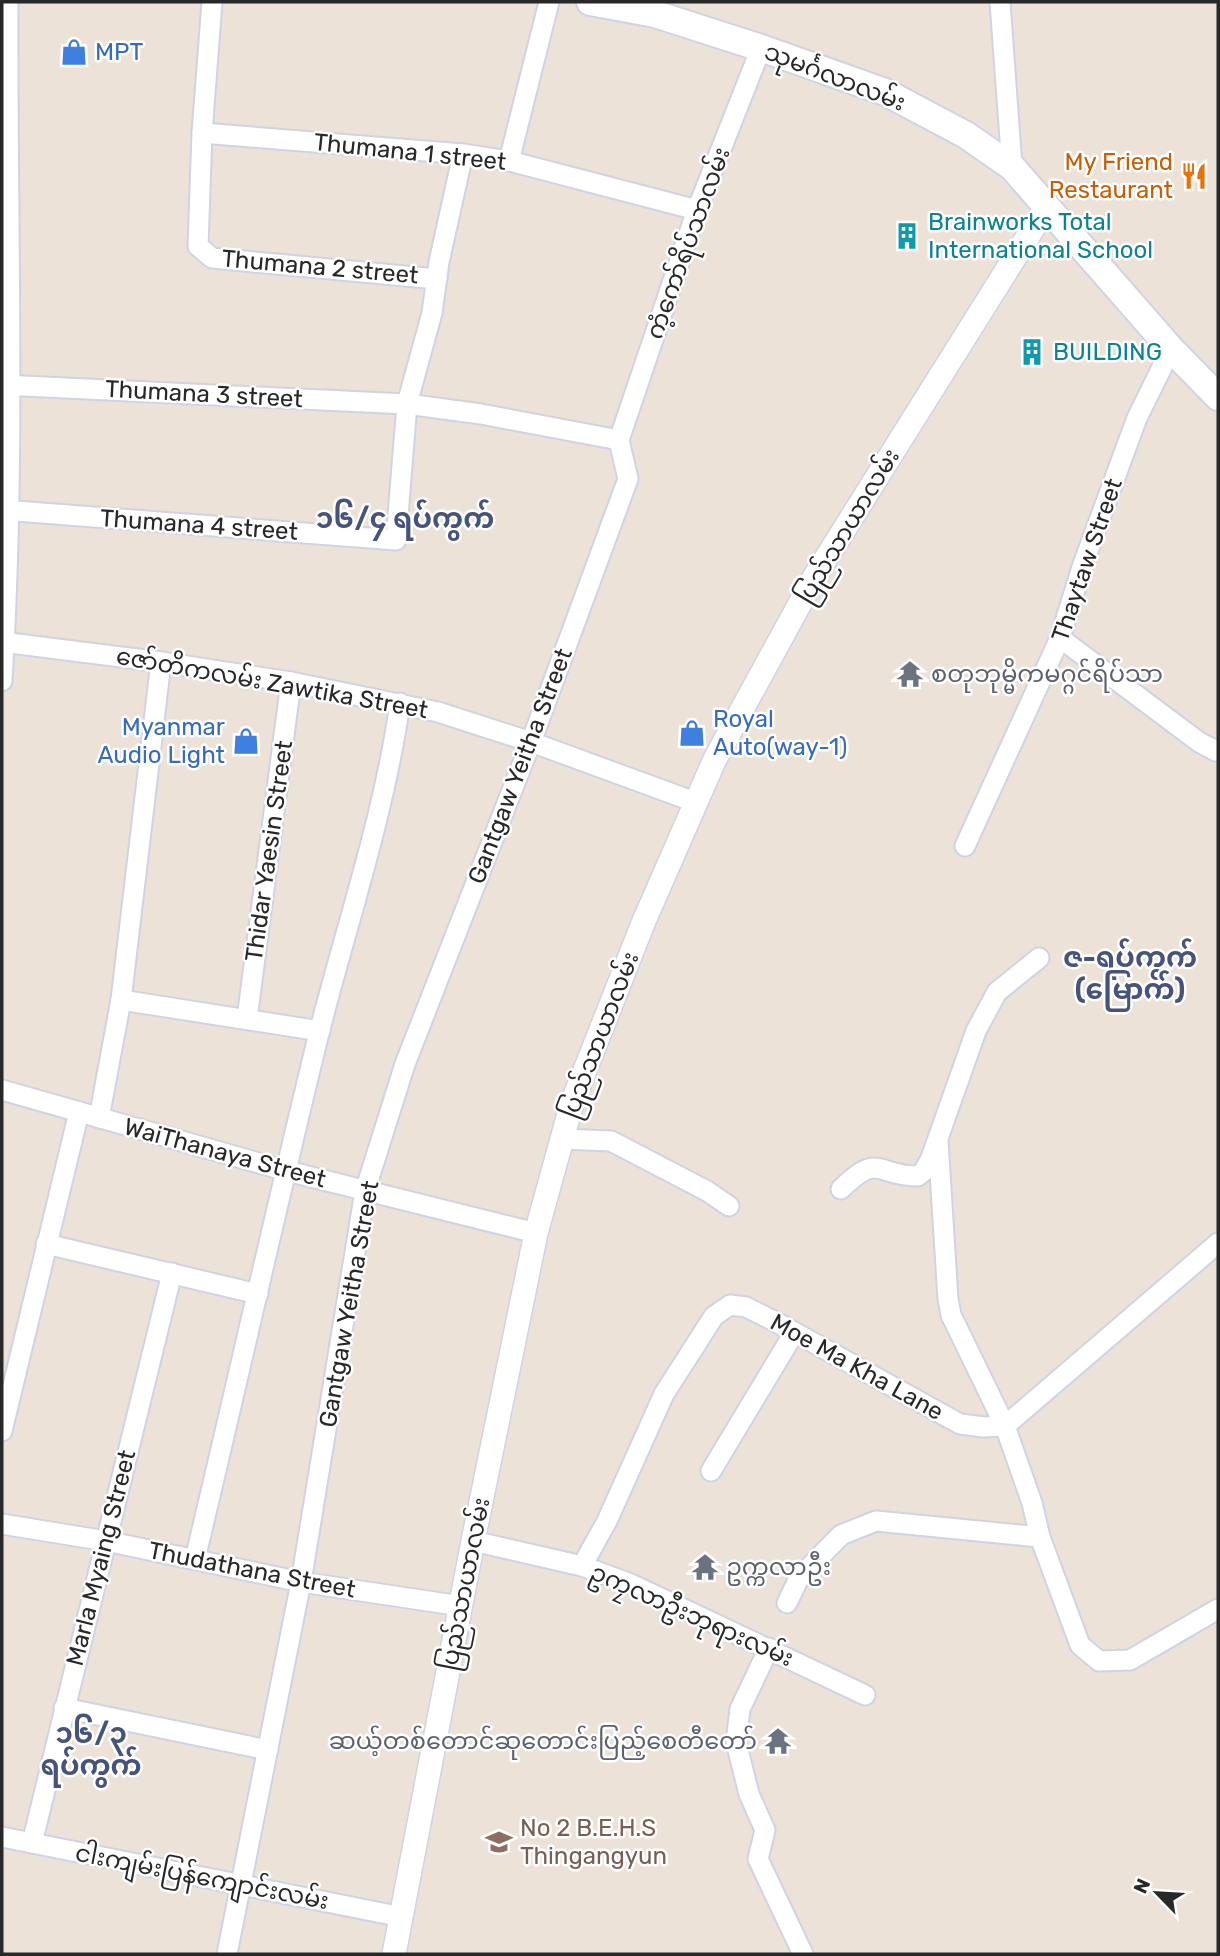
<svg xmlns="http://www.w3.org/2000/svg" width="1220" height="1956" viewBox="0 0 1220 1956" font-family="Rubik,'Noto Sans Myanmar',sans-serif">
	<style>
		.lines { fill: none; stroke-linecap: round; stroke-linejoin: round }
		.minor-casing { stroke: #ced4e3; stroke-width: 23 }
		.tertiary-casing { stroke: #ced4e3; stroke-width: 26 }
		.secondary-casing { stroke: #ced4e3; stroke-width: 30 }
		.minor { stroke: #fff; stroke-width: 19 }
		.tertiary { stroke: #fff; stroke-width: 23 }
		.secondary { stroke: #fff; stroke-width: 26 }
		.labels { text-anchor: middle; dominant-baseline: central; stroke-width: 5; stroke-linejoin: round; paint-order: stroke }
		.shop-label { font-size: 24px; fill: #366cbe; stroke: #fff; text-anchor: start }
		.street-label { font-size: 24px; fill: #282828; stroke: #fff }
		.food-label { font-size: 24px; fill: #c56008; stroke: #fff; text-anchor: end }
		.culture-label { font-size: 24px; fill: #0d838f; stroke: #fff; text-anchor: start }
		.worship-label { font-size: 24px; fill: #5b616d; stroke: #fff; text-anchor: start }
		.education-label { font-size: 24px; fill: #785e54; stroke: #fff; text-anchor: start }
		.quarter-label { font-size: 28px; font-weight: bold; fill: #46547c; stroke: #fff }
	</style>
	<rect width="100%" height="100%" fill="#ece2d8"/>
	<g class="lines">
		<defs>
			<g id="minor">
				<polyline points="212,2 202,133 198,246 212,258 437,279"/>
				<polyline points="1000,2 1012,167"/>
				<polyline points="202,133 463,154 509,161 697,210"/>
				<polyline points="509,161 549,2"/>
				<polyline points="2,385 407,404 481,414 619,440"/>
				<polyline points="619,440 697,210 761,48"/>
				<polyline points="2,510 396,540 407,404 432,313 439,262 463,154"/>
				<polyline points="1060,638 1199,742 1216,751 1218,750"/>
				<polyline points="2,642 161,662 291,682 438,712 531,742 695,802"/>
				<path d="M2 681C16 455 7 228 8 2"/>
				<polyline points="965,846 1060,638 1082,567 1137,418 1171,349"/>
				<polyline points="121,1000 320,1031"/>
				<polyline points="247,1019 291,682"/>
				<polyline points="2,1090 287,1171 536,1233"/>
				<polyline points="99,1118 121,1000 161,662"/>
				<polyline points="561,1139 611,1141 707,1191 729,1206"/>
				<polyline points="938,1141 948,1299 951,1315 1005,1426 1032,1503 1040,1537 1080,1645 1099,1661 1130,1660 1218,1609"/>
				<path d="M841 1189C880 1151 875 1176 918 1176L924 1171 931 1158 976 1031 997 992 1039 958"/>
				<polyline points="46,1244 258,1294"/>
				<polyline points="2,1431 79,1112"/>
				<polyline points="711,1471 794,1333"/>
				<polyline points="2,1524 106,1541 301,1582 461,1606"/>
				<polyline points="473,1541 582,1566 631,1584 865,1695"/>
				<path d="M195 1559C237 1384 276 1208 319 1033 347 923 384 816 400 703"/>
				<polyline points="582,1566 607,1521 664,1394 714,1316 730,1305 746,1307 776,1322 960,1424 984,1427 1005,1426 1218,1243"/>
				<polyline points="787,1603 799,1578 841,1535 876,1521 1040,1537"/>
				<polyline points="769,1648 740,1709 736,1742 749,1794 765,1830 758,1859 803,1954"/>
				<polyline points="64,1708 268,1750"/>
				<polyline points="2,1837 402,1917"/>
				<polyline points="32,1843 172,1273"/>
				<polyline points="227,1954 301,1582 365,1191 405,1064 531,742 628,479 619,440"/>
			</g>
			<polyline id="tertiary" points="394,1954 473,1541 536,1233 572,1103 644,921 715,759 815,576 1047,206"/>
			<polyline id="secondary" points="590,2 655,14 761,48 885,92 966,135 1012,167 1171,349 1218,397"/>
		</defs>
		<use href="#minor" class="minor-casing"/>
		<use href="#tertiary" class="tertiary-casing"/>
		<use href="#secondary" class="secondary-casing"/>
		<use href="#minor" class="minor"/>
		<use href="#tertiary" class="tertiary"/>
		<use href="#secondary" class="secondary"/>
	</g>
	<defs>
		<symbol id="shop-bare" viewBox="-9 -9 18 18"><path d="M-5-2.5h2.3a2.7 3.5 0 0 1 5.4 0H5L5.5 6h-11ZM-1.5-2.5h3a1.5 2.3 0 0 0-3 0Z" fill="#3f7fe0" stroke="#fff" stroke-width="2.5" paint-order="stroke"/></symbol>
		<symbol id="restaurant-bare" viewBox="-9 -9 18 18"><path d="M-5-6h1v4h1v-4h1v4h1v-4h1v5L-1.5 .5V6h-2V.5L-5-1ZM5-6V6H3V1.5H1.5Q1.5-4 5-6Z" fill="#e8710a" stroke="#fff" stroke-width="2.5" paint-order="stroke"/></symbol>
		<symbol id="building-bare" viewBox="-9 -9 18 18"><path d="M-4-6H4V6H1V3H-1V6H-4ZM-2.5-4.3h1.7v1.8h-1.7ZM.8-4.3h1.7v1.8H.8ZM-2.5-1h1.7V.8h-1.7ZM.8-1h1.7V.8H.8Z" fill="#0f9aa8" stroke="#fff" stroke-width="2.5" paint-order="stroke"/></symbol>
		<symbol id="temple-bare" viewBox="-9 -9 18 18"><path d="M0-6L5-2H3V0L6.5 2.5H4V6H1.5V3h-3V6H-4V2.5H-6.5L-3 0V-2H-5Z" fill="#6b7280" stroke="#fff" stroke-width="2.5" paint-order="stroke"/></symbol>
		<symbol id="school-bare" viewBox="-9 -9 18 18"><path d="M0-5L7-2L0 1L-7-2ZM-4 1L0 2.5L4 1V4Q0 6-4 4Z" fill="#8d6e63" stroke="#fff" stroke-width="2.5" paint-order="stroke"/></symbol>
	</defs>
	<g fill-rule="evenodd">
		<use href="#shop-bare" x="55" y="33" width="38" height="38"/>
		<use href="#restaurant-bare" x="1175" y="157" width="38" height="38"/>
		<use href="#building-bare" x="888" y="217" width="38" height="38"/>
		<use href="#building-bare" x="1013" y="333" width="38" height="38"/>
		<use href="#temple-bare" x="891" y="655" width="38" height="38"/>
		<use href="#shop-bare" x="673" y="714" width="38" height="38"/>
		<use href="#shop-bare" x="227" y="722" width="38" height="38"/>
		<use href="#temple-bare" x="686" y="1548" width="38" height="38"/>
		<use href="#temple-bare" x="759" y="1722" width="38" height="38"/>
		<use href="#school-bare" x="480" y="1823" width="38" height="38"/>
	</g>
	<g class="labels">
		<g class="shop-label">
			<text x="95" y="52">MPT</text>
			<text x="713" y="719">Royal<tspan x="713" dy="28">Auto(way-1)</tspan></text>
			<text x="225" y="727" text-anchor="end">Myanmar<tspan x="225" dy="28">Audio Light</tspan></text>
		</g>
		<g class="street-label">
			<text transform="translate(835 77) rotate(21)">သုမင်္ဂလာလမ်း</text>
			<text transform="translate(410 152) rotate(6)">Thumana 1 street</text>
			<text transform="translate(688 243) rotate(-70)">ကံ့ကော်ရိပ်သာလမ်း</text>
			<text transform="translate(320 267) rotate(5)">Thumana 2 street</text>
			<text transform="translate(204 394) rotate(3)">Thumana 3 street</text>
			<text transform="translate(199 525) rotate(4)">Thumana 4 street</text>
			<text transform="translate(848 526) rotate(-59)">ပြည်သာယာလမ်း</text>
			<text transform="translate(1087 560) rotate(-71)">Thaytaw Street</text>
			<text transform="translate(272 683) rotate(10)">ဇော်တိကလမ်း Zawtika Street</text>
			<text transform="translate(520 766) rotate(-69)">Gantgaw Yeitha Street</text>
			<text transform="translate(269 851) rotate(-82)">Thidar Yaesin Street</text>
			<text transform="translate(600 1035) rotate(-69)">ပြည်သာယာလမ်း</text>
			<text transform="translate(225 1153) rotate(15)">WaiThanaya Street</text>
			<text transform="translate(349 1304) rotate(-80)">Gantgaw Yeitha Street</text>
			<text transform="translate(857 1367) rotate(29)">Moe Ma Kha Lane</text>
			<text transform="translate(101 1558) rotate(-76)">Marla Myaing Street</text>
			<text transform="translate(252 1570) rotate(11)">Thudathana Street</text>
			<text transform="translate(465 1584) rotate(-79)">ပြည်သာယာလမ်း</text>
			<text transform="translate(692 1615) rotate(24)">ဥကၠလာဦးဘုရားလမ်း</text>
			<text transform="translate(202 1877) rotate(11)">ငါးကျမ်းပြန်ကျောင်းလမ်း</text>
		</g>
		<g class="food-label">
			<text x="1173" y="162">My Friend<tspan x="1173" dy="28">Restaurant</tspan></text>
		</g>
		<g class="culture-label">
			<text x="928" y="222">Brainworks Total<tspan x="928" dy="28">International School</tspan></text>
			<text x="1053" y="352">BUILDING</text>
		</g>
		<g class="worship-label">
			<text x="931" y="674">စတုဘုမ္မိကမဂ္ဂင်ရိပ်သာ</text>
			<text x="726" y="1567">ဥက္ကလာဦး</text>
			<text x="757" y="1741" text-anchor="end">ဆယ့်တစ်တောင်ဆုတောင်းပြည့်စေတီတော်</text>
		</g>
		<g class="education-label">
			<text x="520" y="1828">No 2 B.E.H.S<tspan x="520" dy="28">Thingangyun</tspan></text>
		</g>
		<g class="quarter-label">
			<text x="405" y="518">၁၆/၄ ရပ်ကွက်</text>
			<text x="1130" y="957">ဇ-ရပ်ကွက်<tspan x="1130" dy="32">(မြောက်)</tspan></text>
			<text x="91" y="1733">၁၆/၃<tspan x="91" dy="32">ရပ်ကွက်</tspan></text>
		</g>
	</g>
	<rect width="1220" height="1956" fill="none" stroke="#282828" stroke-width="7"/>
	<g transform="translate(1157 1893) rotate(295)" stroke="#ffffff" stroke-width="5" paint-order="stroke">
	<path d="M0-5L12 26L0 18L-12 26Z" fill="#282828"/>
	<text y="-10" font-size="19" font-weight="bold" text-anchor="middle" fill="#282828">N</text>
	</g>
</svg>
